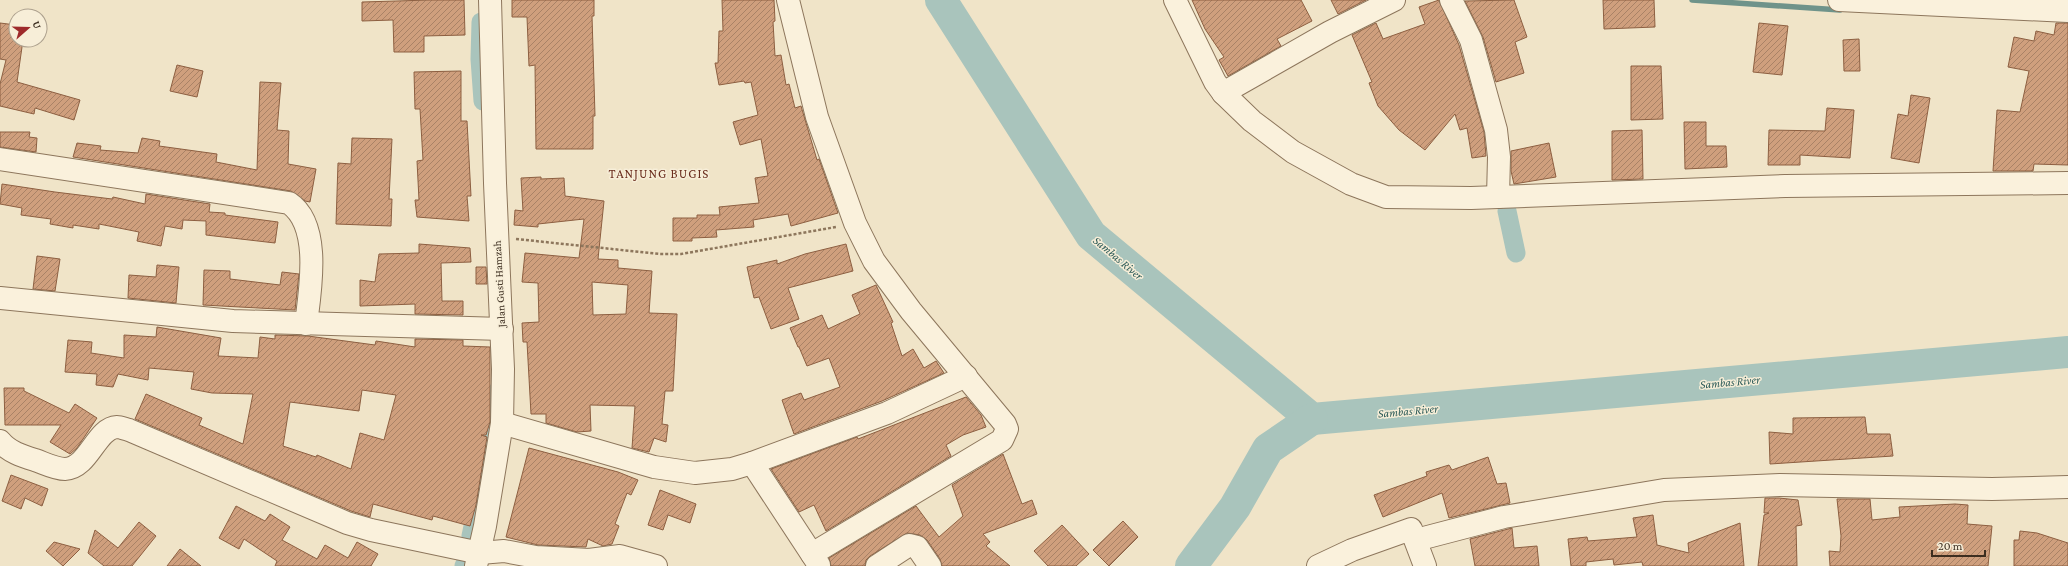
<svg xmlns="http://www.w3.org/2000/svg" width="2068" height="566" viewBox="0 0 2068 566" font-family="'Crimson Pro',serif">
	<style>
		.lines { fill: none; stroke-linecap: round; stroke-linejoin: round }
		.stream { stroke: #6f938a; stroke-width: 5.5 }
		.canal { stroke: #a9c4bc; stroke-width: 19 }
		.river { stroke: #a9c4bc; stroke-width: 32 }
		.building { fill: url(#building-hatch); stroke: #8d5f41; fill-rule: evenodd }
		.minor-casing { stroke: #8d765c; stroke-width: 24 }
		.path { stroke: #8d765c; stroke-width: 2.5; stroke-dasharray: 3 2; stroke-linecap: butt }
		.minor { stroke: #faf1dc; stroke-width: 22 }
		.labels { text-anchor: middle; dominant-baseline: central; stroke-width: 3; stroke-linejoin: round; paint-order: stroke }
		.street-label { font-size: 11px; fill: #3d2e20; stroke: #f7eed8 }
		.water-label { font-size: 12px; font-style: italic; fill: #2f5d5a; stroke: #f7eed8 }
		.quarter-label { font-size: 13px; letter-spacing: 1px; fill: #6b2e1e; stroke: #f7eed8 }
	</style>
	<defs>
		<pattern id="building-hatch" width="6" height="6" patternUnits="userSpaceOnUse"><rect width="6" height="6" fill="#cf9f7d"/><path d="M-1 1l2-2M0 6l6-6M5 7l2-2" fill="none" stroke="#a98266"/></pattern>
	</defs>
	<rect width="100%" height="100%" fill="#f0e4c8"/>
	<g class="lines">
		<polyline class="stream" points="1692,0 1840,10"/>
		<g class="canal">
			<polyline points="481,22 480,59 483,101"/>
			<polyline points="1507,211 1516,253"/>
			<polyline points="471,536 478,503 495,393"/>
			<polyline points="464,566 465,564"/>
		</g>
		<g class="river">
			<polyline points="941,0 1091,235 1312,419 2068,352"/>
			<polyline points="1191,566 1235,507 1268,449 1312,419"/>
		</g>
	</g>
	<g class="building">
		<polygon points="430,0 464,0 465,35 424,36 424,52 394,52 393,20 362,21 362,2"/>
		<polygon points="512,0 594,0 594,16 592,16 595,116 593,116 593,149 536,149 535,65 529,66 527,17 512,17"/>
		<polygon points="722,0 774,0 775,21 773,22 775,56 781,55 786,85 789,84 795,108 801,106 817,160 819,159 838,213 791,226 788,214 753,220 754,227 716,230 717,237 692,238 692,241 673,241 673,218 697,218 697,215 720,215 719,207 759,203 755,178 768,176 761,139 740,145 733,122 758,115 751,82 745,83 744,81 719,85 715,63 718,63 719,31 723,31"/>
		<polygon points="1192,0 1301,0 1312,21 1277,39 1281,46 1228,76 1219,60 1224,57 1205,29"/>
		<polygon points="1331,0 1366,0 1338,14"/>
		<polygon points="1439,0 1459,45 1484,132 1486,156 1472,158 1467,128 1460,130 1455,114 1425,150 1399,130 1378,106 1369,83 1372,82 1352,35 1376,23 1383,39 1425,24 1419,7"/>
		<polygon points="1514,0 1527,37 1515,42 1524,73 1496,82 1483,37 1465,1"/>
		<polygon points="1603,0 1654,0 1655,27 1604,29"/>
		<polygon points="0,23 16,25 16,40 23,40 17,82 80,100 74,120 35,108 34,114 0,106 0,84 6,60 0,59"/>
		<polygon points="1759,23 1788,26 1782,75 1753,72"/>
		<polygon points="2056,23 2068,23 2068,165 2034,164 2033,171 1993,171 1997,110 2020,112 2029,71 2008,67 2014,37 2034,41 2036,31 2054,35"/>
		<polygon points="1859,39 1860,71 1844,71 1843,40"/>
		<polygon points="177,65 203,71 197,97 170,91"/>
		<polygon points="1631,66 1661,66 1663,119 1631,120"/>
		<polygon points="461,71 461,121 467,121 471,196 467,196 469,221 417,217 415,200 419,200 417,161 423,160 420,109 415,109 414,72"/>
		<polygon points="260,82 281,83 277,130 289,131 288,164 316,169 310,202 305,201 291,191 73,157 77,143 101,146 100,150 138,153 142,138 160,141 159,146 217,154 216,162 257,170"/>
		<polygon points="1911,95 1930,98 1919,163 1891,158 1898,114 1908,116"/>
		<polygon points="1827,108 1854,110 1850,158 1800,155 1800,165 1768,165 1769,130 1825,131"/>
		<polygon points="1684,122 1706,122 1706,146 1726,146 1727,167 1685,169"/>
		<polygon points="1642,130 1643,179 1612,180 1612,131"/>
		<polygon points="0,132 30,132 29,137 37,138 36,152 0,147"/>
		<polygon points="352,138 392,139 389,199 392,199 391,226 336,224 338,163 351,164"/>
		<polygon points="1549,143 1556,177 1514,184 1511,171 1511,151"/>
		<path d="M541 177V179L564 178 565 196 604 201 598 259 618 260V268L652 271 649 313 677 314 673 391H665L662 424 668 425 666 442 654 438 649 452 632 448 635 406 590 405 591 431 577 432 546 423V414H531L527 342H523L522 323 539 322 538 283 522 282 525 253 579 258 584 219 538 224V227L514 225 515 210 523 211 521 178ZM592 282 628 285 626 314 593 315Z"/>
		<polygon points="2,184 55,192 112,199 113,197 145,204 146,194 210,204 209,212 225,213 225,215 278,222 275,243 206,235 206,221 183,220 182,229 165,226 161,246 137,241 139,232 99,224 99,229 73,225 73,228 50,224 51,219 21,215 22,208 0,204"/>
		<polygon points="419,244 470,248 471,262 441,263 442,301 463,301 463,315 415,314 415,304 360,306 360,280 375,282 379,254 419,253"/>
		<polygon points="846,244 853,271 788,288 799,319 771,329 759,297 754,298 747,267 777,260 777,264 805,254"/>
		<polygon points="37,256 60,259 55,291 33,289"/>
		<polygon points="157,265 179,267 176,303 128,298 129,275 156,277"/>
		<polygon points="476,267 486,267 487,284 476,284"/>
		<polygon points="204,270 230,271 230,279 280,285 282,272 299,274 295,310 203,305"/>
		<polygon points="876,285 893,322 891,323 902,356 913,349 924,368 936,361 944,373 882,401 794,434 782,400 801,393 804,400 840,387 829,358 807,366 799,347 798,347 790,328 822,315 828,329 860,314 852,295"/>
		<path d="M157 327 221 338 218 356 258 358 260 337 275 339V335L308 336 375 345 376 341 415 347V339L463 340V346L490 347V422L486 435H481L487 437 476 505 470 526 433 516 432 520 373 504 370 517 351 511 135 419 146 394 202 418 199 425 243 444 253 394 212 393 191 389 194 372 149 368 148 380 118 374 113 387 96 385 97 374 65 372 68 340 92 342 91 353 124 358V335L156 337ZM362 390 396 395 384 440 360 433 351 469 317 455 316 457 283 446 290 402 359 411Z"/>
		<polygon points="4,388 24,388 24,391 69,413 75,404 97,418 77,448 70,454 50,442 61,425 5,425"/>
		<polygon points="966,397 981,415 986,427 963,435 946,445 951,456 826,531 814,505 799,512 771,469 857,437 858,439"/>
		<polygon points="1865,417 1867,434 1890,434 1893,456 1770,464 1769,432 1793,434 1793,418"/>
		<polygon points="529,448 618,472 638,480 631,495 627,493 615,524 619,526 612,544 603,546 588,539 586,547 538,545 506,537"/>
		<polygon points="1003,454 1022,504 1032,500 1037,514 983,534 990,542 986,546 1010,566 942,566 940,559 927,540 920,535 907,533 870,556 866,560 865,566 831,566 829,558 916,506 939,537 963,516 952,485"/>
		<polygon points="1488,457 1497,484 1506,483 1510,503 1449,518 1442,493 1383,517 1374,495 1427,476 1426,472 1449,465 1452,470"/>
		<polygon points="11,475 48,489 42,506 25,498 21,509 2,501"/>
		<polygon points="660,490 696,504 690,523 668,515 663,530 648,525"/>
		<polygon points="1765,498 1779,498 1798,500 1802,525 1796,526 1797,566 1758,566 1764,515 1769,513 1764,513"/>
		<polygon points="1837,499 1870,499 1872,520 1900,517 1899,507 1955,504 1968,505 1967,524 1992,526 1988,566 1830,566 1829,551 1840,552 1841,536"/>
		<polygon points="236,506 265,521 270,514 290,527 282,540 317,559 325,545 348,558 357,542 378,554 371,566 275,566 277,561 244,539 239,549 219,538"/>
		<polygon points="1653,515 1657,545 1689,553 1688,543 1740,523 1744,566 1643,566 1642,562 1614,565 1613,559 1586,562 1586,566 1571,566 1568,539 1587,537 1588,541 1637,537 1633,518"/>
		<polygon points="1123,521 1138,537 1109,566 1093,550"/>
		<polygon points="139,522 156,536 132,566 104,566 88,553 95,530 118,548"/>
		<polygon points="1062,525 1089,554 1076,566 1048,566 1034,551"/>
		<polygon points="1512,528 1514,548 1537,546 1539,566 1475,566 1470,539"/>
		<polygon points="2020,531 2037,533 2068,543 2068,566 2014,566 2014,540 2019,540"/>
		<polygon points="54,542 80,549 63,566 46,551"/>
		<polygon points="180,549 201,566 167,566"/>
	</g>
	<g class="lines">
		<defs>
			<g id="minor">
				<polyline points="788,0 817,117 855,223 874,261 911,311 1005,424 1007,429 1002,440 812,554"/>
				<polyline points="1175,0 1215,82 1223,93 1252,121 1293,152 1351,184 1386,197 1471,198 1785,186 2068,183"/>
				<polyline points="1451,0 1471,40 1496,130 1499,157 1498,197"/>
				<polyline points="1839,0 2068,11"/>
				<polyline points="1223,93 1330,32 1394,0"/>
				<path d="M0 159 289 203C322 225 310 291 306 324"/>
				<polyline points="0,298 233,321 502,329"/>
				<polyline points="502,423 654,467 695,473 732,469 752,463 887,413 966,376"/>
				<path d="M0 441C9 452 22 456 35 460 44 463 55 469 65 469 89 468 96 428 117 427 120 427 125 429 129 430L347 523 371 530 480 553 504 551 536 557 589 560 620 556 656 566"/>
				<polyline points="752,463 819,565"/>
				<polyline points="1416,540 1504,517 1664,490 1780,485 1992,489 2068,487"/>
				<polyline points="476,566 485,526 502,423 503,369 495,183 490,0"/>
				<polyline points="877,566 909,545 917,547 930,566"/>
				<polyline points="1318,566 1352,550 1411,529 1425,566"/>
			</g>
		</defs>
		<use href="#minor" class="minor-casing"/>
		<polyline class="path" points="516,239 660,254 681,254 836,227"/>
		<use href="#minor" class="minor"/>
	</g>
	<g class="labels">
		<g class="street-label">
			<text transform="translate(499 284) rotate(-93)">Jalan Gusti Hamzah</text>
		</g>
		<g class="water-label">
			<text transform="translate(1118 258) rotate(40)">Sambas River</text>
			<text transform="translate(1730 382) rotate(-5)">Sambas River</text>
			<text transform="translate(1408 411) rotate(-5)">Sambas River</text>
		</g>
		<g class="quarter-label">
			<text x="659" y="173">TANJUNG BUGIS</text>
		</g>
	</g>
	<g transform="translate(28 28) rotate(70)"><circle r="19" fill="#f7eed8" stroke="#ada18e"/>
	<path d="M0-3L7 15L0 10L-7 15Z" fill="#9e2a2b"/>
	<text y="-6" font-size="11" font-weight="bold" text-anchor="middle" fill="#3d2e20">U</text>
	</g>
	<path d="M1932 550v6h53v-6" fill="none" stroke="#3d2e20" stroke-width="2"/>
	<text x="1938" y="550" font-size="12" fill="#3d2e20" stroke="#f7eed8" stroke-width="3" paint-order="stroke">20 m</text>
</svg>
